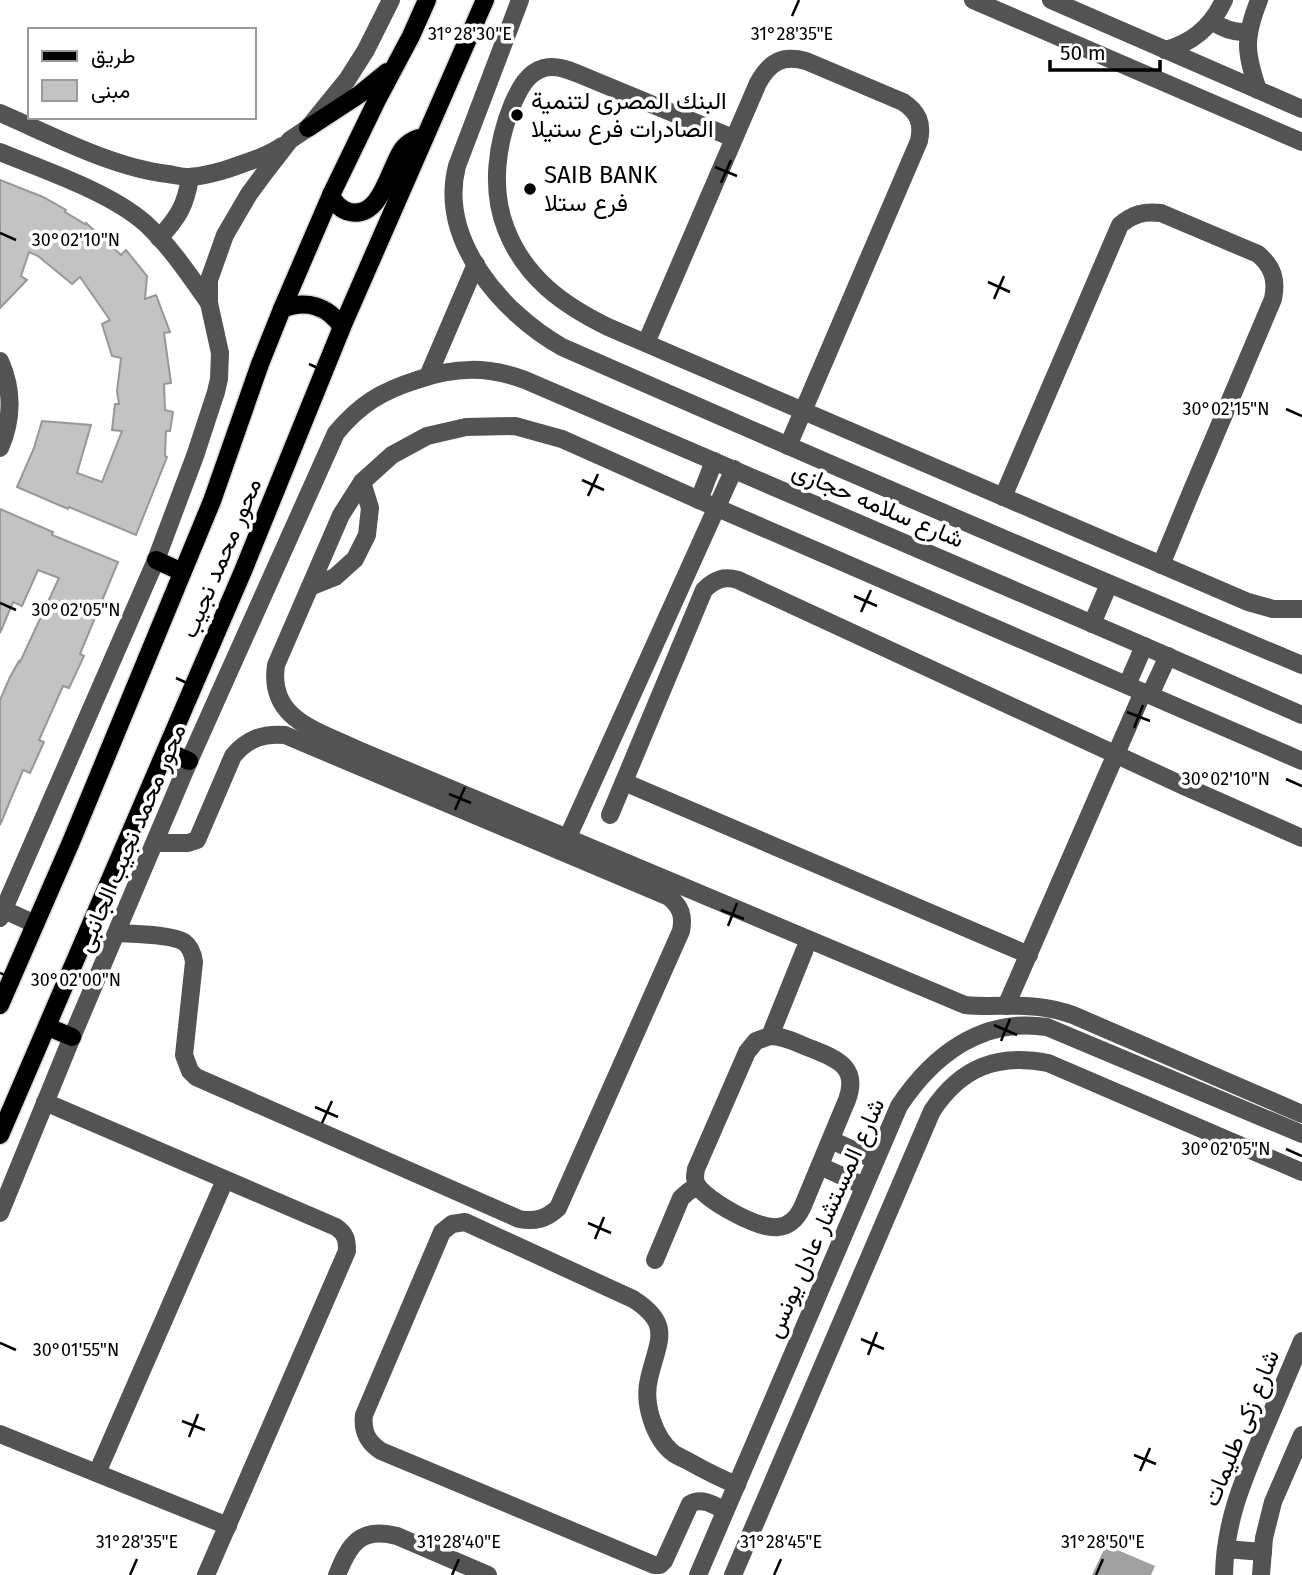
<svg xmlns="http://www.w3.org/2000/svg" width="1302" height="1575" viewBox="0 0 1302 1575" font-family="'Fira Sans',Vazirmatn,sans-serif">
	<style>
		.water { fill: #a1a1a1 }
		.building { fill: #c3c3c3; stroke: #979797; stroke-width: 2 }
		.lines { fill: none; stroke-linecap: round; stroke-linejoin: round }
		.major-casing { stroke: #dbdbdb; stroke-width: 21 }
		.minor { stroke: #535353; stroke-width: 18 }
		.major { stroke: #000; stroke-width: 18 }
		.ticks { fill: none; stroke: #000; stroke-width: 2.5 }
		.poi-dot { fill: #000; stroke: #fff; stroke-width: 2.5 }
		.labels { text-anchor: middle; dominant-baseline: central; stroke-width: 7; stroke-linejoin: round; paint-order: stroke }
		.poi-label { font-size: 24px; fill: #000; stroke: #fff; text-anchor: start }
		.street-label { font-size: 24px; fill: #000; stroke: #fff }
		.ticks-label { font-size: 18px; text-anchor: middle; fill: #000; stroke: #fff; stroke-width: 7; stroke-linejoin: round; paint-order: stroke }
	</style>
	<rect width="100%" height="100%" fill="#fff"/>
	<polygon class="water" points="1106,1545 1155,1566 1151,1575 1092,1575"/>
	<g class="building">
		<polygon points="0,180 43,197 66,210 65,212 85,224 86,223 121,255 126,250 147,276 145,299 156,295 170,332 164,333 171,383 164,384 165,410 173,412 170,431 166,431 165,456 167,457 136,535 69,507 68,509 17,487 34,448 42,421 91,425 77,473 102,482 122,431 112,430 115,404 119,404 117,391 121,358 112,356 102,324 110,320 80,277 72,284 38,256 29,252 21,276 27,280 0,308"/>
		<polygon points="0,509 53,532 52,535 118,562 80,654 84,656 69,688 63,686 39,740 44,742 30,773 23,770 0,825 0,700 10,677 19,661 20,662 59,578 38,570 22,606 13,602 0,633"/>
	</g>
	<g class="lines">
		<defs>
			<g id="major">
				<polyline points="308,128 360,94 387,72"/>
				<path d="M331 195C335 204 341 210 350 212 381 219 389 169 402 150 408 142 416 138 425 137"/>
				<path d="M282 309C306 299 328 306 342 327"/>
				<polyline points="156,560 182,572"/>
				<polyline points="166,751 189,761"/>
				<polyline points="0,1005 71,842 212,501 260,364 282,309 331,195 377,100 411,36 427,0"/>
				<polyline points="48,1027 72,1037"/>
				<polyline points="0,1135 243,571 342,327 485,0"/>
			</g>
		</defs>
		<use href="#major" class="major-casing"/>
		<g class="minor">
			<path d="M520 0 457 166C438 240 502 313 562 347 808 455 1054 561 1302 665"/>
			<polyline points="973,0 1302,142"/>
			<polyline points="1051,0 1302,109"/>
			<path d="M1212 21C1223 29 1234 33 1248 32"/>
			<path d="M1165 50C1193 43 1212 26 1224 0"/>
			<path d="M1258 90C1245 52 1244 38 1259 0"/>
			<path d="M0 113C51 135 113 168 168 174 175 175 182 177 189 177 207 176 226 170 242 164 256 159 270 155 282 146"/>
			<path d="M733 138 581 75C569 70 557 65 544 68 527 73 520 88 513 103 497 142 490 188 506 229 525 278 563 305 608 327L1248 602 1273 609H1302"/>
			<path d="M0 152C44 170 110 192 145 223 170 246 190 276 209 303"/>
			<path d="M159 238C178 218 186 205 190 177"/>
			<path d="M646 343 758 83C770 61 783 55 806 61L903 102C918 112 923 123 919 141L788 446"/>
			<path d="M0 361C13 390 13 418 0 448"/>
			<polyline points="428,376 476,264"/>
			<path d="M1003 497 1120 225C1133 214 1144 211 1161 213L1258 254C1273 267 1277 280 1273 299L1192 490 1161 565"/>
			<polyline points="699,500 714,461"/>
			<polyline points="310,587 335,577 355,559 367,535 370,508 362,482"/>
			<polyline points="1092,624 1109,584"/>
			<polyline points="1127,685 1144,646"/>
			<polyline points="1150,695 1168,656"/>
			<path d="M1302 761 699 500 562 439 515 426 466 427 427 436 392 455 362 482 341 515 276 665C268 719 316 730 356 749L965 1005C992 1008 1019 1003 1045 1008 1055 1009 1064 1012 1073 1015L1302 1114"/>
			<polyline points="624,782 1029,955"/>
			<path d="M610 815 704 590C715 579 724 576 738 580L1184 786 1302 838"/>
			<polyline points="567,839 734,469"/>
			<polyline points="0,908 35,924"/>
			<polyline points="0,918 156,560 195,456 216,392 219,379 220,353 209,303 209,280 225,235 249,194 263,175 290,140 308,128 347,80 366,50 391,0"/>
			<path d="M117 933C132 934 172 934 184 942 191 947 193 954 194 962L184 1055 190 1071 196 1077 519 1219C535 1222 546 1219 558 1208L681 931C684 916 681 907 669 897L285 735C263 733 247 739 233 756L197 840 188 843H155"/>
			<polyline points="1006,1006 1143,692"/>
			<path d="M770 1036C783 1036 795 1042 807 1047 834 1058 860 1065 847 1100L802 1208C797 1218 790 1226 778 1227 759 1230 707 1201 697 1185 694 1180 695 1175 696 1169L747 1052 756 1041Z"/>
			<polyline points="770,1036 805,949"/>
			<path d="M45 1102 336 1227C346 1234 347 1240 347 1251L206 1575"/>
			<polyline points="831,1140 875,1160"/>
			<polyline points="820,1166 864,1186"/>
			<path d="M0 1213 72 1037 189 761 336 433C360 404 382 391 417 380 454 367 488 366 525 380L1144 646 1302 715"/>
			<polyline points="655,1260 681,1198 689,1191 698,1187"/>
			<polyline points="0,1434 228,1526"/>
			<polyline points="97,1473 225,1180"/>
			<path d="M725 1511C714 1505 702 1497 690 1504L664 1561 660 1565H654L381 1451C367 1442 362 1431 364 1415L442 1232 452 1224 465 1222 633 1299C674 1325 657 1342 649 1379 643 1403 654 1438 673 1453 677 1456 683 1458 688 1461 704 1470 719 1478 737 1485"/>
			<polyline points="1226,1549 1263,1552"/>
			<path d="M337 1575C349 1545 360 1526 397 1536L488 1575"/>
			<path d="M698 1575 899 1106C933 1055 982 1017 1047 1027L1302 1134"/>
			<path d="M733 1575 932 1111C961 1067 998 1053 1048 1063L1302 1172"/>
			<path d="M1224 1575C1225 1522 1242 1483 1262 1435 1275 1404 1289 1372 1302 1341"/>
			<polyline points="1261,1575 1264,1538 1273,1502 1302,1435"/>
		</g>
		<use href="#major" class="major"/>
	</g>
	<path class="ticks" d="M470 16 477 0M792 16 799 0M715 167 737 176M721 183 731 160M0 233 16 240M988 282 1010 292M994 299 1004 276M309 364 331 374M315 380 325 358M1286 409 1302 416M582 480 604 490M588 496 598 474M854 596 877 606M0 603 16 610M861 612 871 590M176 678 198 688M182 694 192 671M1127 712 1150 721M1134 728 1143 705M1286 779 1302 786M449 794 471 803M455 810 465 787M721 910 744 919M728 926 737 903M0 973 16 980M994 1025 1017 1035M1001 1041 1010 1019M315 1107 338 1117M322 1123 332 1101M1286 1149 1302 1156M588 1223 611 1233M595 1239 604 1217M861 1339 884 1349M0 1343 16 1350M868 1355 877 1332M182 1421 205 1430M189 1437 198 1414M1134 1455 1156 1464M1140 1471 1150 1448M130 1575 137 1559M452 1575 459 1559M774 1575 781 1559M1096 1575 1103 1559"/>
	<g class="poi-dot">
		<circle cx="517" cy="115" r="7"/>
		<circle cx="530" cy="189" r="7"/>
	</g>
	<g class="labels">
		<g class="poi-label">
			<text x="531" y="101">البنك المصرى لتنمية<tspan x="531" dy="28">الصادرات فرع ستيلا</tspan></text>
			<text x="544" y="175">SAIB BANK<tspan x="544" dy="28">فرع ستلا</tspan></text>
		</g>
		<g class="street-label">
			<text transform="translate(878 505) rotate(23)">شارع سلامه حجازى</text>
			<text transform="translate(221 558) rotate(-67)">محور محمد نجيب</text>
			<text transform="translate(131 838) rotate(-67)">محور محمد نجيب الجانبى</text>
			<text transform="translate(825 1218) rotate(-66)">شارع المستشار عادل يونس</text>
			<text transform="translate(1241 1428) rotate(-68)">شارع زكى طليمات</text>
		</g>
	</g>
	<g class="ticks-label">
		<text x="470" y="40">31°28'30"E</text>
		<text x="792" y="40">31°28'35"E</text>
		<text x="76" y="246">30°02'10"N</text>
		<text x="1226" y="415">30°02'15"N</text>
		<text x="76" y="616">30°02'05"N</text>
		<text x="1226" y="785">30°02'10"N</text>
		<text x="76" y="986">30°02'00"N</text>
		<text x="1226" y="1155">30°02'05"N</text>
		<text x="76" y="1356">30°01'55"N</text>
		<text x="137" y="1548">31°28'35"E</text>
		<text x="459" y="1548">31°28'40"E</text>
		<text x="781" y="1548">31°28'45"E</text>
		<text x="1103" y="1548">31°28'50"E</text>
	</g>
	<rect x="28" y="28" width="228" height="91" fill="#ffffff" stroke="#999999" stroke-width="2"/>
	<rect x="42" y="51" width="35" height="10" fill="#000000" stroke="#999999" stroke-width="2"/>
	<text x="91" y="63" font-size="21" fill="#000000">طريق</text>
	<rect x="42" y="80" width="35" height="21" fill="#c3c3c3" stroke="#999999" stroke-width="2"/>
	<text x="91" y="98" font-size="21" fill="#000000">مبنى</text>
	<path d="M1050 60v10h110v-10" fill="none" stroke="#000000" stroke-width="3.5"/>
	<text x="1060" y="60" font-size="21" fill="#000000" stroke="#ffffff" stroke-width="5" paint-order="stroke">50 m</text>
</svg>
